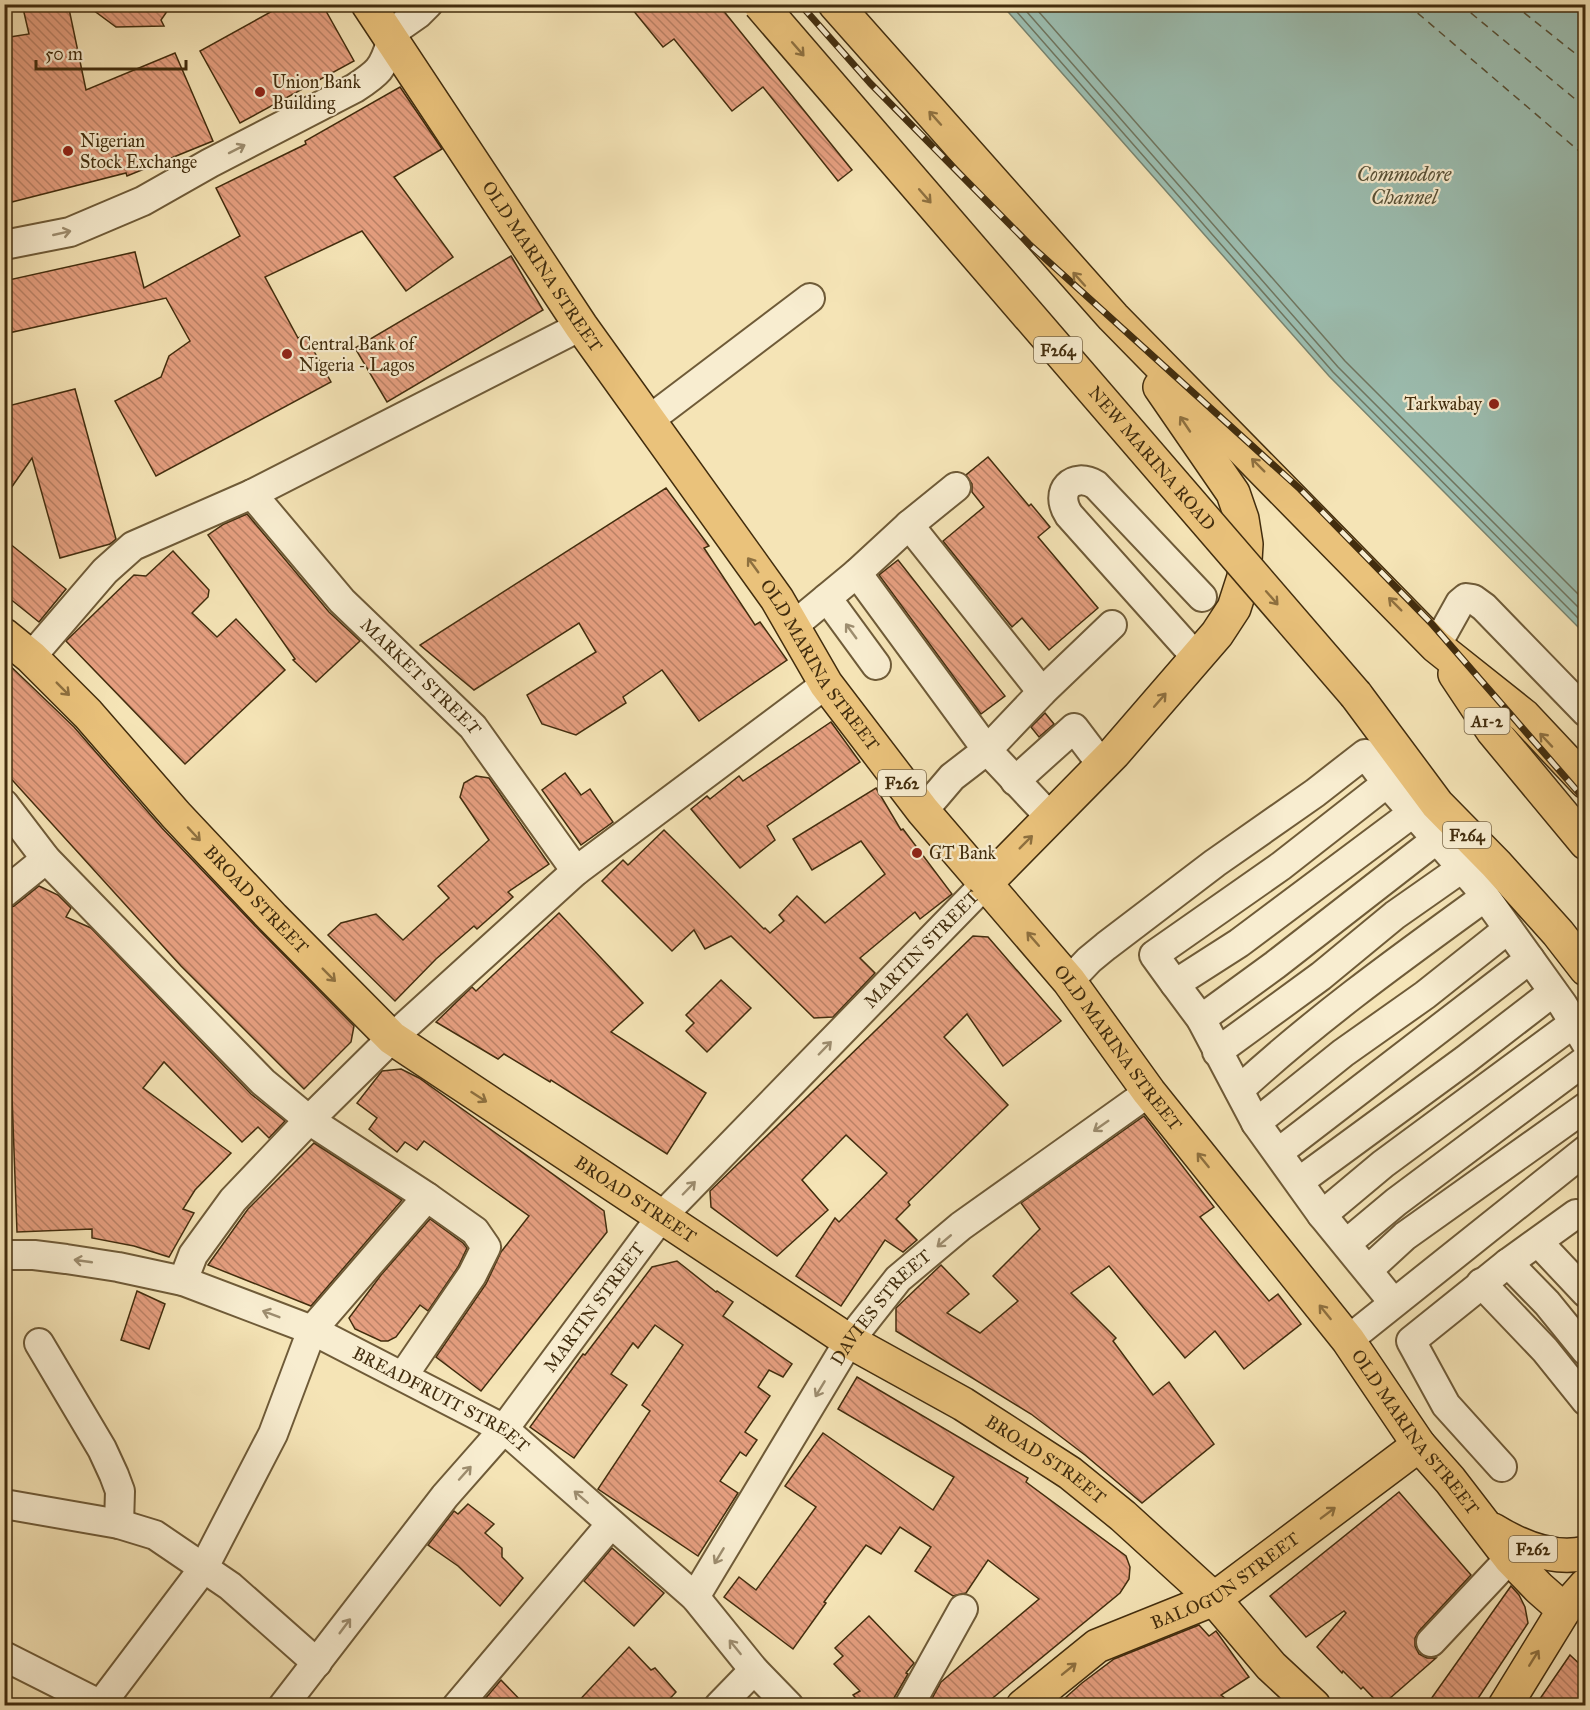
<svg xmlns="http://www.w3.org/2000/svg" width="1590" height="1710" viewBox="0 0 1590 1710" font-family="'IM FELL Great Primer',serif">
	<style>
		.water { fill: #9cbeb1; stroke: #788470; stroke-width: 1.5 }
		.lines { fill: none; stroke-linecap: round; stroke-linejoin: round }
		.shore { stroke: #6f7660; stroke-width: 1.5 }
		.ferry { stroke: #585137; stroke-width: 1.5; stroke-dasharray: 8 6; stroke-linecap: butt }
		.building { fill: url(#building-back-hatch); stroke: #422d0e; stroke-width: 1.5 }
		.minor-casing { stroke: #6f5b38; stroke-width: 32 }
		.major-casing { stroke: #422d0e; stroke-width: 36 }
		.highway-casing { stroke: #422d0e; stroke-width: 36 }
		.minor { stroke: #f8edd0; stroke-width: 28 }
		.major { stroke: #eac27b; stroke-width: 33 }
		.highway { stroke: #eac27b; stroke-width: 33 }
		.rail-casing { stroke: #422d0e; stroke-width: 7 }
		.rail { stroke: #f8edd0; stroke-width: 4.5; stroke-dasharray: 14; stroke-linecap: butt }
		.highway-bridge-casing { stroke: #422d0e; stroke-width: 36; stroke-linecap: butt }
		.highway-bridge { stroke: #eac27b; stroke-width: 33 }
		.oneway { stroke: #8e703f }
		.oneway2 { stroke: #9d8d6f }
		.poi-dot { fill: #8f2418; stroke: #f8edd0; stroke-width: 2 }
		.labels { text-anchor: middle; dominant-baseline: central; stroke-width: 4.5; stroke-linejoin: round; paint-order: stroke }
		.shield { fill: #f8edd0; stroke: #796748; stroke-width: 1.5 }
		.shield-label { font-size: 16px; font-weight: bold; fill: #422d0e }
		.poi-label { font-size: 18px; fill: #422d0e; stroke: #f8edd0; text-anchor: start }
		.street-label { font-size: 18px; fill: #422d0e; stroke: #f8edd0 }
		.water-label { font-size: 20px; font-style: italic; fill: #585137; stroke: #f8edd0 }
	</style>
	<defs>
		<pattern id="building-back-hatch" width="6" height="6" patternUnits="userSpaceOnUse" patternTransform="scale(1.5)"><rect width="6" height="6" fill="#e69f80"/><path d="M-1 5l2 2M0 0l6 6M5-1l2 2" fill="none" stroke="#bc8267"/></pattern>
	</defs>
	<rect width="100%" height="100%" fill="#f5e4b6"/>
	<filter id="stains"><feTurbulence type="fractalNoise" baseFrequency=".00333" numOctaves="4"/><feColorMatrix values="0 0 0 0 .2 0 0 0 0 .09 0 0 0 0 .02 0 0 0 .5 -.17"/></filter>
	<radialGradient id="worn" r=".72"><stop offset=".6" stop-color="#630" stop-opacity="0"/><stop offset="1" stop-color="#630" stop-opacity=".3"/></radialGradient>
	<polygon class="water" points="1002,5 1585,5 1585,634 1329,376"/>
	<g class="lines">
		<g class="shore">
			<polyline points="1010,4 1333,372 1586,626"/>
			<polyline points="1020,4 1338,367 1586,615"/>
			<polyline points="1032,4 1345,361 1586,602"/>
		</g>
		<g class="ferry">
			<polyline points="1407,4 1586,157"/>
			<polyline points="1460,4 1586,108"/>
			<polyline points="1513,4 1586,62"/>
		</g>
	</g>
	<g class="building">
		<polygon points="22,4 68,4 86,90 175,53 213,141 127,176 126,173 4,204 4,38 29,34"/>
		<polygon points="85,4 172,4 161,20 164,26 116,27"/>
		<polygon points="285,4 322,4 354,61 240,123 200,51"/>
		<polygon points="628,4 718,4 852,170 838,181 763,87 732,111 674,39 663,47"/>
		<polygon points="400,87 442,149 394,177 453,257 406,291 362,231 265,277 298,338 305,335 331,382 156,476 115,401 161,377 169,356 190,341 166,298 4,334 4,281 135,252 144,288 240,236 216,188 306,144 305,141"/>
		<polygon points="511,256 543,310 387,402 355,348"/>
		<polygon points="75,389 116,539 110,544 60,558 32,458 4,498 4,407"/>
		<polygon points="988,457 1029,506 1031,504 1050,527 1038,537 1098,608 1049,650 1022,618 1012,627 943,541 984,507 972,492 972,484 966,475"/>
		<polygon points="666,488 709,546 704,548 755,625 760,622 787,660 699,721 662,670 623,697 626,703 576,735 542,724 527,695 596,652 579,623 474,690 420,645"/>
		<polygon points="247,514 329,612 360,641 316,682 293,660 295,659 208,535 224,524"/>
		<polygon points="4,539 66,589 39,622 4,594"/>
		<polygon points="173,551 209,590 208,597 192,613 217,637 236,619 285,670 185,764 66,641 134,575 146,576"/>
		<polygon points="898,560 1005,696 981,714 879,575"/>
		<polygon points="4,660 74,727 162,828 260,931 354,1026 351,1042 304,1089 181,966 4,771"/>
		<polygon points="1045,713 1054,724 1039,737 1031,727"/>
		<polygon points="831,722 860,762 767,826 775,840 740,868 691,809 707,796 710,799 739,776 743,781"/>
		<polygon points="565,773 581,795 590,789 613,822 581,845 542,790"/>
		<polygon points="476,776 489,778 549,864 508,892 513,897 477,929 474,926 436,959 395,1001 328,935 341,923 376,914 403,940 449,898 438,886 489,840 460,797 464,783"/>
		<polygon points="876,788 901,830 903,829 952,894 920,919 915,912 860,958 875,973 833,1017 814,1018 731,936 705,949 694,930 672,951 602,881 623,860 628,865 664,830 764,929 765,928 770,933 784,921 779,915 797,896 825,923 885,874 861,841 812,870 793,839"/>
		<polygon points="39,886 58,895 71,908 66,917 91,928 251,1094 285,1121 269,1138 258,1127 242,1142 164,1062 143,1088 231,1153 195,1190 183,1209 194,1213 169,1257 134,1246 92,1238 92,1229 17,1232 12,1096 12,997 4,997 5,909 14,906"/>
		<polygon points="559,913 643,1003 611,1032 706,1093 667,1154 551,1080 550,1082 504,1054 498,1059 436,1022 472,987 476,991"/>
		<polygon points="973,936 988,937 1061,1021 1003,1066 967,1014 944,1037 1008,1105 908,1202 910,1205 896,1219 917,1240 903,1252 885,1240 841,1306 796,1276 835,1218 839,1222 887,1173 846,1135 802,1180 828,1210 777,1256 711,1207 710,1191"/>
		<polygon points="721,980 751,1008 707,1052 686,1031 694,1023 686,1015"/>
		<polygon points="401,1069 419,1078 604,1211 607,1232 481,1391 436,1357 486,1284 501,1252 529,1216 424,1141 417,1150 405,1142 397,1152 369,1129 377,1118 357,1103 382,1071"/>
		<polygon points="1144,1116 1214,1207 1200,1217 1269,1301 1278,1294 1301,1324 1244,1369 1215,1331 1185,1358 1109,1266 1071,1293 1116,1338 1113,1341 1153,1395 1169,1382 1214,1444 1142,1503 1085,1455 1031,1414 896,1331 896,1308 941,1265 969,1294 947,1313 980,1333 1018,1301 993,1276 1040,1229 1021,1203"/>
		<polygon points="314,1143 402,1200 311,1306 208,1265 248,1209"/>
		<polygon points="430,1219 463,1243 467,1248 458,1267 428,1311 420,1305 396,1337 388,1341 381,1341 355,1329 349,1318 381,1275"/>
		<polygon points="677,1261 716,1292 717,1291 733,1302 723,1316 792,1364 783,1377 769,1370 758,1387 770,1396 745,1432 757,1440 746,1456 740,1452 720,1481 738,1493 698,1556 598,1489 650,1411 642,1405 683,1345 655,1325 638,1348 633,1343 611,1374 627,1385 574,1458 530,1427 583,1354 585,1355 652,1267"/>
		<polygon points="137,1291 165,1304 149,1349 121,1340"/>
		<polygon points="857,1377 1028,1478 1026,1482 1126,1556 1130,1567 1129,1579 1120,1593 983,1706 928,1706 941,1682 1039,1599 988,1560 966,1593 953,1596 915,1571 931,1547 900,1527 881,1554 866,1545 824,1602 826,1603 793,1649 724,1597 739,1577 756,1590 816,1507 785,1486 823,1433 933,1510 954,1477 838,1409"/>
		<polygon points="1399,1492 1471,1575 1419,1631 1415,1638 1415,1646 1419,1654 1427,1658 1436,1658 1381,1706 1363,1687 1361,1689 1343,1671 1342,1673 1317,1647 1346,1613 1344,1611 1306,1637 1270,1596"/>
		<polygon points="468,1504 494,1524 485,1533 502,1548 502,1557 523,1578 500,1606 458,1566 428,1545 454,1511 458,1514"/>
		<polygon points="612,1548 664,1593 634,1626 584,1581"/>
		<polygon points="1511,1586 1519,1595 1525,1607 1528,1623 1473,1706 1426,1706"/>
		<polygon points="869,1616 914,1663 906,1673 908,1674 894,1698 887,1706 863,1706 853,1695 860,1691 834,1664 843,1656 835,1648"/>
		<polygon points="1199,1625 1209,1636 1216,1631 1249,1677 1221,1695 1235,1706 1056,1706 1082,1683 1114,1659"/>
		<polygon points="629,1647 651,1670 655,1668 676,1692 663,1706 574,1706"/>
		<polygon points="1570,1655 1586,1670 1586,1706 1535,1706"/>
		<polygon points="501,1680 526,1706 479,1706"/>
	</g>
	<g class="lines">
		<defs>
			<g id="minor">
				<polyline points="388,35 418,14 428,4"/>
				<path d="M4 245 70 232 143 201 210 163 355 88C378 73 383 69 391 42"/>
				<polyline points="649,420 810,298"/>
				<path id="s1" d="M252 494 342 601 473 727 576 871"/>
				<polyline points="909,525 956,487"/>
				<polyline points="857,573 909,525 1042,692"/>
				<polyline points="827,598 876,665"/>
				<polyline points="793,626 857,573 987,750 952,777 923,811"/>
				<polyline points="1436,646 1460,603 1466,598 1473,599 1484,607 1586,712"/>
				<polyline points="31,657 105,571 133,546 252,494 581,326"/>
				<path d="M1196 657 1069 515C1053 491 1073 471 1096 485L1202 597"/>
				<polyline points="1015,781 1074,728 1102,765"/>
				<polyline points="4,804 46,859 263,1082 309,1120 427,1197 312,1330 273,1434 203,1569 101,1704"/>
				<polyline points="1051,818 987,750 1042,692 1112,625"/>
				<polyline points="4,893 46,859"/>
				<polyline points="1069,981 1089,960 1106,946 1215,863 1315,793 1365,754 1387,783 1476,884 1563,1005 1586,1043"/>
				<polyline points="1175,984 1154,955 1281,866 1387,783"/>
				<polyline points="1201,1019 1275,965 1437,839"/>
				<polyline points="1217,1052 1321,976 1395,915 1462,868"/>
				<path d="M1239 1090C1316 1019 1401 958 1485 897"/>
				<polyline points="1256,1123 1343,1053 1425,995 1508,929"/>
				<polyline points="1279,1152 1530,959"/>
				<polyline points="1300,1181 1465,1060 1553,992"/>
				<polyline points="1322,1215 1383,1164 1574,1023"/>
				<polyline points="1538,1242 1586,1293"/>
				<polyline points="1347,1243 1396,1202 1586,1060"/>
				<path id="s2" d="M4 1255H34L66 1259 118 1267 183 1281 312 1330 504 1429 695 1597 754 1670 789 1706"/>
				<polyline points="1508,1263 1547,1303 1586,1351"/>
				<polyline points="1368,1270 1405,1236 1586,1107"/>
				<polyline points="183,1281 193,1255 233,1200 309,1120 392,1038 576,871 826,684"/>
				<polyline points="1481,1283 1545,1350 1586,1401"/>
				<polyline points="1393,1302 1322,1215 1256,1123 1201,1019 1175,984 1239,943 1414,812"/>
				<polyline points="1348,1340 1586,1150"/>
				<polyline points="39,1343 102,1449 114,1475 120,1491 119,1524"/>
				<polyline points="403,1376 472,1275 486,1247 475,1231 427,1197"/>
				<polyline points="1502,1467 1446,1405 1411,1341 1508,1263 1576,1214"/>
				<polyline points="4,1504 119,1524 155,1535 230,1586 317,1663"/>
				<path id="s3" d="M695 1597 849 1341 898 1279 961 1226 1149 1092"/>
				<polyline points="1431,1642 1510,1558"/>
				<polyline points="4,1656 103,1706"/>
				<path id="s4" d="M283 1706 445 1496 504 1429 661 1217 985 884"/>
				<polyline points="457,1706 611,1524"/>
				<polyline points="719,1706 754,1670"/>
				<polyline points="909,1706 963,1609"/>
			</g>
			<g id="major">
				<path id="s5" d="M368 4 581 326 777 599 826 684 923 811 1069 981 1149 1092 1348 1340 1419 1445 1450 1480 1510 1558 1539 1588 1564 1610"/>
				<path id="s6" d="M4 635 31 657 88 714 176 815 273 918 392 1038 849 1341 963 1404 1070 1473 1123 1516 1214 1599 1271 1666 1314 1706"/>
				<path d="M1493 1530C1519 1546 1554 1561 1586 1553"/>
				<path id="s7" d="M1023 1706 1097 1646 1214 1599 1419 1445"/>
				<polyline points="1505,1706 1564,1610 1586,1585"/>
			</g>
			<g id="highway">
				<polyline points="835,4 1113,317 1436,646 1524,716 1586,782"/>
				<polyline points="1455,674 1493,731 1586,843"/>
				<polyline points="1356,695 1437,804 1496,864 1558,933 1586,969"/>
				<polyline points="985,884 1114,753 1217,634 1234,608 1244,577 1246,544 1242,519 1233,493 1160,387"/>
			</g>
		</defs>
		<use href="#minor" class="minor-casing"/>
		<use href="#major" class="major-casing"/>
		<use href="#highway" class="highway-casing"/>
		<use href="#minor" class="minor"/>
		<use href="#major" class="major"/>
		<use href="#highway" class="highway"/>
		<defs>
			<polyline id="rail" points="800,4 870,83 1029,244 1300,489 1431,623 1586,801"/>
		</defs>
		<use href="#rail" class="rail-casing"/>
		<use href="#rail" class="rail"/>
		<defs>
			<g id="highway-bridge">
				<path id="s8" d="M760 4 1356 695"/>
			</g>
		</defs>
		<use href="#highway-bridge" class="highway-bridge-casing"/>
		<use href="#highway-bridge" class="highway-bridge"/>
	</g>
	<defs><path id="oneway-shaft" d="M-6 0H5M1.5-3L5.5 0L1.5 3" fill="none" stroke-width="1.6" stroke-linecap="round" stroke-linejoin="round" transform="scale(1.5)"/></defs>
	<g class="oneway">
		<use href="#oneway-shaft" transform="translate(798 49) rotate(49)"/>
		<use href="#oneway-shaft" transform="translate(935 118) rotate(-132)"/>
		<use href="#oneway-shaft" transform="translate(925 196) rotate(49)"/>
		<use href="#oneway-shaft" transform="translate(1079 279) rotate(-132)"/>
		<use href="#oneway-shaft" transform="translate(1185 424) rotate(-124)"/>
		<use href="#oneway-shaft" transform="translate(1258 465) rotate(-135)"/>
		<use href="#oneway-shaft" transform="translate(753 565) rotate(-126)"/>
		<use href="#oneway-shaft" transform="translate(1272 598) rotate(49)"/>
		<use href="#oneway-shaft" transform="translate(1395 604) rotate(-135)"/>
		<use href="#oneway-shaft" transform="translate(63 689) rotate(45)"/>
		<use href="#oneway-shaft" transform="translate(1160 700) rotate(-49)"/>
		<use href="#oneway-shaft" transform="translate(1546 740) rotate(-133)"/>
		<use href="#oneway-shaft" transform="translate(194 834) rotate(47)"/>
		<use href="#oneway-shaft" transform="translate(1026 842) rotate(-45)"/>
		<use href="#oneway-shaft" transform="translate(1033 939) rotate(-131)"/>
		<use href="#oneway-shaft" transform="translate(329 975) rotate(45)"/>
		<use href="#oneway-shaft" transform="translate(479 1097) rotate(33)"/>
		<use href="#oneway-shaft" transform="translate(1203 1160) rotate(-129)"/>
		<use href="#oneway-shaft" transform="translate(1325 1312) rotate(-129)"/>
		<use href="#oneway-shaft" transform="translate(1328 1513) rotate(-37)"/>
		<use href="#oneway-shaft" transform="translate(1534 1658) rotate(-58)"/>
		<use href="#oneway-shaft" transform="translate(1069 1669) rotate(-39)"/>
	</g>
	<g class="oneway2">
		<use href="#oneway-shaft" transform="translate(237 149) rotate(-27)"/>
		<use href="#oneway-shaft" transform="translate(62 233) rotate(-13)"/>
		<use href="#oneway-shaft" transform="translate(851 631) rotate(-126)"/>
		<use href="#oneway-shaft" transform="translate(825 1048) rotate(-46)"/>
		<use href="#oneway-shaft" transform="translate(1101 1126) rotate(145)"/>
		<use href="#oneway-shaft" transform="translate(689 1188) rotate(-46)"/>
		<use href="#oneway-shaft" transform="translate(944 1241) rotate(140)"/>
		<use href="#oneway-shaft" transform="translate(83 1261) rotate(-172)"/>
		<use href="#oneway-shaft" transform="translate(271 1314) rotate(-159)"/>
		<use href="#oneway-shaft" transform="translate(820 1389) rotate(121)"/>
		<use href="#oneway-shaft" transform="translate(465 1473) rotate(-48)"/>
		<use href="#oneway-shaft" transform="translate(581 1497) rotate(-139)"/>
		<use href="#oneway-shaft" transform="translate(719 1556) rotate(121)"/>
		<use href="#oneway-shaft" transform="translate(345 1626) rotate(-53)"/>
		<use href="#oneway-shaft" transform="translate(735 1647) rotate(-129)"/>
	</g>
	<g class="poi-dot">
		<circle cx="260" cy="92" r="6"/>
		<circle cx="68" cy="151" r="6"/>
		<circle cx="287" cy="354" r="6"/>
		<circle cx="1494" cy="404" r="6"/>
		<circle cx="917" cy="853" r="6"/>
	</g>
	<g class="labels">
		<g class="shield">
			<rect x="1034" y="337" width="48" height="26" rx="4.5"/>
			<rect x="1464.5" y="708" width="45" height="26" rx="4.5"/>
			<rect x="878" y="770" width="48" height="26" rx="4.5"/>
			<rect x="1443" y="822" width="48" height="26" rx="4.5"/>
			<rect x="1509" y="1536" width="48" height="26" rx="4.5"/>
		</g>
		<g class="shield-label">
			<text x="1058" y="350">F264</text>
			<text x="1487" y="721">A1-2</text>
			<text x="902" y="783">F262</text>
			<text x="1467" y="835">F264</text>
			<text x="1533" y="1549">F262</text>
		</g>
		<g class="poi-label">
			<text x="272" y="82">Union Bank<tspan x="272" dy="21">Building</tspan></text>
			<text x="80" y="141">Nigerian<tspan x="80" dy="21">Stock Exchange</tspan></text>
			<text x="299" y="344">Central Bank of<tspan x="299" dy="21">Nigeria - Lagos</tspan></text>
			<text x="1482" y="404" text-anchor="end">Tarkwabay</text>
			<text x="929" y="853">GT Bank</text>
		</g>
		<g class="street-label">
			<text stroke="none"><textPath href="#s5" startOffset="315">OLD MARINA STREET</textPath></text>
			<text stroke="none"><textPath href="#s8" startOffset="600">NEW MARINA ROAD</textPath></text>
			<text stroke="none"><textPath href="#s5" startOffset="801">OLD MARINA STREET</textPath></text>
			<text stroke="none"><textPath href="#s1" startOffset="249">MARKET STREET</textPath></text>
			<text stroke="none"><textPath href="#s6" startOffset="366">BROAD STREET</textPath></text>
			<text stroke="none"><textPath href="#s4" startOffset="992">MARTIN STREET</textPath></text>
			<text stroke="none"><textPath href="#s5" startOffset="1287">OLD MARINA STREET</textPath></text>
			<text stroke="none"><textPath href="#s6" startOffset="852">BROAD STREET</textPath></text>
			<text stroke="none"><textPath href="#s4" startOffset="506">MARTIN STREET</textPath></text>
			<text stroke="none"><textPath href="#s3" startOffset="345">DAVIES STREET</textPath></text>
			<text stroke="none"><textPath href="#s2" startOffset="466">BREADFRUIT STREET</textPath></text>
			<text stroke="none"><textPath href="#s5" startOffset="1773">OLD MARINA STREET</textPath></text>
			<text stroke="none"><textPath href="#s6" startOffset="1338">BROAD STREET</textPath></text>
			<text stroke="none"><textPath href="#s7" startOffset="240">BALOGUN STREET</textPath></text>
		</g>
		<g class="water-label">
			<text x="1404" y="174">Commodore<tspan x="1404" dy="23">Channel</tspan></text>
		</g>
	</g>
	<rect width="1590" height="1710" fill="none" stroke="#f5e4b6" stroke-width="24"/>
	<rect x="6" y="6" width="1578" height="1698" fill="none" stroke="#422d0e" stroke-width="3"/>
	<rect x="12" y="12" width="1566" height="1686" fill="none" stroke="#422d0e" stroke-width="1.5"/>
	<path d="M36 60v9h150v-9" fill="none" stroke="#422d0e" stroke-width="3"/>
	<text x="45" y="60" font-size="18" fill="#422d0e" stroke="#f8edd0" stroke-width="4.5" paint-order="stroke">50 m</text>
	<rect width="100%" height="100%" filter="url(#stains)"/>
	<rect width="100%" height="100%" fill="url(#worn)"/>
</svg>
